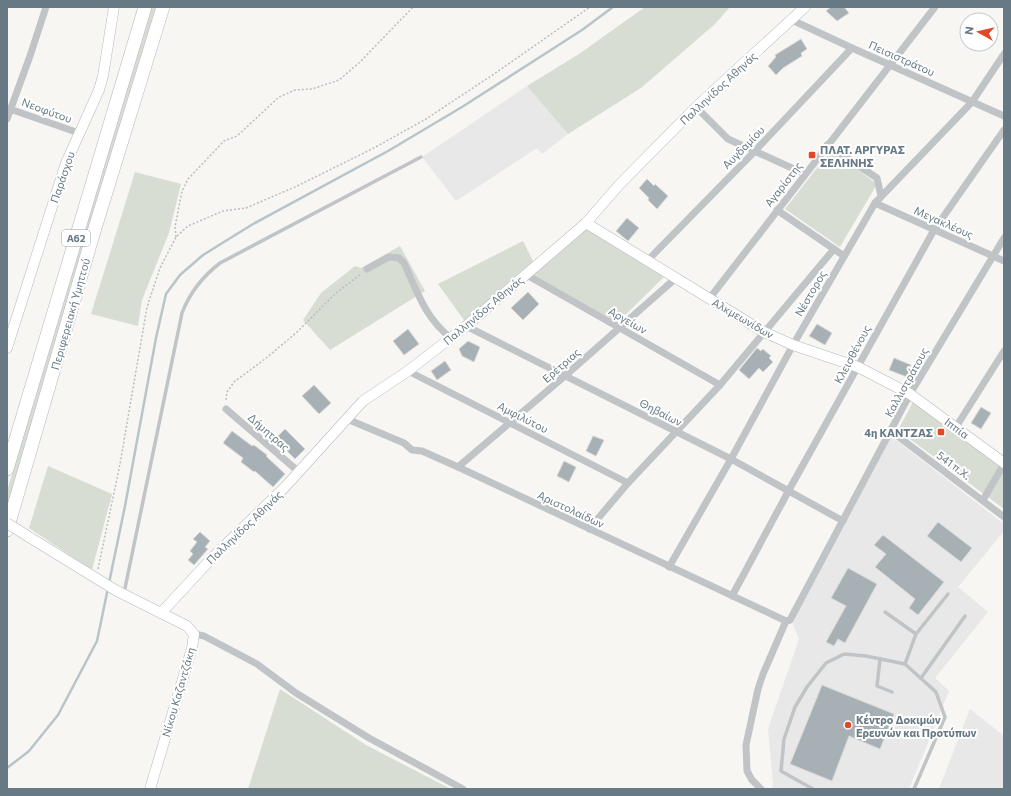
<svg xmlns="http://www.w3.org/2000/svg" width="1011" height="796" viewBox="0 0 1011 796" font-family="Commissioner,sans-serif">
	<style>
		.built { fill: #e7e8e7 }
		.green { fill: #d8ddd4 }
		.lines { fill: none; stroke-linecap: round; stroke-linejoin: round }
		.stream { stroke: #b8c5c8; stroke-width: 2.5 }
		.building { fill: #a6b0b5; stroke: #d8d8d6 }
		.secondary-casing { stroke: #b4babe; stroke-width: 11 }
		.highway-casing { stroke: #b3b7ba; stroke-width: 14 }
		.path { stroke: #babdbf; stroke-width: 1.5; stroke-dasharray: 2 2; stroke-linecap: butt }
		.lane { stroke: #c0c4c7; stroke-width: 3.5 }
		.street { stroke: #c0c4c7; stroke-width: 7 }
		.secondary { stroke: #fff; stroke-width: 10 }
		.highway { stroke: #fff; stroke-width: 13 }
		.secondary-bridge-casing { stroke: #b4babe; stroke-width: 11; stroke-linecap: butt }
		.secondary-bridge { stroke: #fff; stroke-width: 10 }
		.poi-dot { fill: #e24727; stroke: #fff; stroke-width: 1.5 }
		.labels { text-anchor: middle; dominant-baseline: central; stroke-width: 4; stroke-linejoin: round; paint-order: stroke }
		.shield { fill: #fff; stroke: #94a1a9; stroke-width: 1 }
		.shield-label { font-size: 10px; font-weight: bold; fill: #667984 }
		.street-label { font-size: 11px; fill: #667984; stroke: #fff }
		.poi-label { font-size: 11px; font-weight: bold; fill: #667984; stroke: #fff; text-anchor: start }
	</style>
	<rect width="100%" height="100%" fill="#f7f6f3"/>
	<g class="built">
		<polygon points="527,86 568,134 542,154 537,148 456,201 422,157"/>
		<polygon points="891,436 1004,524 1004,531 958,587 988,612 935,678 949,691 909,789 772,789 773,784 768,729 799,639 792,622"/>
		<polygon points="970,709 1004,736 1004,789 939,789"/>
	</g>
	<g class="green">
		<polygon points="151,7 157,7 7,507 7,491"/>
		<polygon points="645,7 730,7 715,24 641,88 568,134 527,86 579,54"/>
		<polygon points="831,150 877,184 840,247 785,209"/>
		<polygon points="135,172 181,184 169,233 142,300 138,326 91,314"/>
		<polygon points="586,229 665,276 617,323 531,274"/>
		<polygon points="523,241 534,263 466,323 438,284"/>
		<polygon points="400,246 425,291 330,350 303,320 321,293 355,266 361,268"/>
		<polygon points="913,402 1004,468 1004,509 898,430"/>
		<polygon points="48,466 112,494 92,570 29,528"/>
		<polygon points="280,689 366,745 451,789 248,789"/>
	</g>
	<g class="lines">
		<g class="stream">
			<polyline points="109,583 125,506 156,338 166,294 180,275 203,255 253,224 388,151 462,107 582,30 613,7"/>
			<polyline points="7,768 29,751 58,715 97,641 108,588"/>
		</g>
	</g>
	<g class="building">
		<polygon points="831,7 844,7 849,13 837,21 826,11"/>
		<polygon points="801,39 807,49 801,53 802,56 783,68 776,75 768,66 776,57 775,55"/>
		<polygon points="647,179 654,186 655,184 668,196 657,209 648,200 649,198 639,188"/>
		<polygon points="627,218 639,228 628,241 616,231"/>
		<polygon points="528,292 539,304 523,320 511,308"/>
		<polygon points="817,324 832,333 825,345 809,336"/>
		<polygon points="408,329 419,344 404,355 393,341"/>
		<polygon points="468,341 480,347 474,362 462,356 459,349"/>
		<polygon points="757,348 761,351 763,349 771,356 769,358 773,362 763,372 759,368 749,379 739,370"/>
		<polygon points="894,358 911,365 907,377 889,370"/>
		<polygon points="445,361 451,370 437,380 431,371"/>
		<polygon points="314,385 331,403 319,414 302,396"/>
		<polygon points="981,407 991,413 981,429 971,423"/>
		<polygon points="285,429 305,449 295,459 275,439"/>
		<polygon points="232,431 252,446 254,445 267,455 266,456 285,474 273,487 255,471 254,472 241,462 243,458 223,443"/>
		<polygon points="593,436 604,440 596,456 586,451"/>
		<polygon points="564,461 576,467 569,482 557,476"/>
		<polygon points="938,522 972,548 961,562 927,536"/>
		<polygon points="200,532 210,541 205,547 208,549 194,565 188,560 193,554 190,551 197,542 193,539"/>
		<polygon points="883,535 944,582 918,615 909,608 915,599 875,567 886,554 874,545"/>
		<polygon points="848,568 877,584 845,643 838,639 834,646 826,642 846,606 831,598"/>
		<polygon points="822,685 894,714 880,749 849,736 832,781 790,764"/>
	</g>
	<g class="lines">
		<defs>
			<g id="secondary">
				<polyline points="586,223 764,332 793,345 858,367 910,394 1004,463"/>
				<polyline points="7,348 66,163 99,90 103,76 114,7"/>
				<polyline points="29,537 117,591 187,626 194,634 192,648 150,789"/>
				<polyline points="161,613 212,558 285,487 363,401 408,371 466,326 586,223 619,185 696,107 805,7"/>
			</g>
			<g id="highway">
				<polyline points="7,469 145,7"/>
				<polyline points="7,530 92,238 163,7"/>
			</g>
		</defs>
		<use href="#secondary" class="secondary-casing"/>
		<use href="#highway" class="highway-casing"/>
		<g class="path">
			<polyline points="176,237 175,227 182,191 188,179 224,141 237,136 279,97 295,90 312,89 339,80 360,62 413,7"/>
			<polyline points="226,400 227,392 234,382 265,359 296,333 336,293 361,274"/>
			<polyline points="98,569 120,464 147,307 160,268 176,237 188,226 223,211 246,208 295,187 372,149 426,119 494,74 590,7"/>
		</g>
		<g class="lane">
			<path d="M124 593 182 313C190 292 202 277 220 263L421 157"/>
			<polyline points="885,612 916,634"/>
			<polyline points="880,659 877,686 892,692"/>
			<polyline points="905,664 916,634 948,594"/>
			<polyline points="921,678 965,616"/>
			<polyline points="813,789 781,771 784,739 795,707 807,687 826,663 844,654 866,656 905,664 936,692 945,717 914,789"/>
		</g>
		<g class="street">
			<polyline points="792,20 852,48 1004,116"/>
			<polyline points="696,107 728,139 805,174"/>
			<polyline points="7,108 79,133"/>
			<polyline points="7,119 30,56 46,7"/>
			<polyline points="827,145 877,178 881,196"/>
			<polyline points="875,203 1004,261"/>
			<polyline points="777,210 844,256"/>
			<polyline points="648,260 754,152 852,48"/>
			<path d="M367 269 389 257 399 258 404 263C417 291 425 318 451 338"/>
			<polyline points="525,274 720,385"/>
			<polyline points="709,299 935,7"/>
			<polyline points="466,326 731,459 843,521"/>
			<polyline points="408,371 628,483"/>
			<polyline points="226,409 299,472"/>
			<polyline points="347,419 404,443 412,450 422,451 458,467 786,621"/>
			<polyline points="956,427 1004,351"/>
			<polyline points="891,431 1004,517"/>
			<polyline points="458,467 566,375 676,278"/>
			<polyline points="983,500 1004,464"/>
			<polyline points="589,529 628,483 720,385 834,249"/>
			<polyline points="669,567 731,459 793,345 875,203 972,102 1004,54"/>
			<polyline points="732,596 789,490 934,230 1004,130"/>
			<polyline points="786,621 790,620 910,394 1004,238"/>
			<polyline points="194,634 204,636 257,664 296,693 369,738 463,789"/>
			<polyline points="761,789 752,780 747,771 746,745 758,689 763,674 786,621"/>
		</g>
		<use href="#secondary" class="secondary"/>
		<use href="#highway" class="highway"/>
		<defs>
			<polyline id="secondary-bridge" points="7,523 29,537"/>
		</defs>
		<use href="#secondary-bridge" class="secondary-bridge-casing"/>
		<use href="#secondary-bridge" class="secondary-bridge"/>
	</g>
	<g class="poi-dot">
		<rect x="808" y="151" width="8" height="8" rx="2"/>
		<rect x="937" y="428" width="8" height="8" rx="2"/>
		<circle cx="848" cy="725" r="4"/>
	</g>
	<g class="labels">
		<rect class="shield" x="62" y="230" width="28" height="16" rx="3"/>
		<g class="shield-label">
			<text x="76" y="238">Α62</text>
		</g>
		<g class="street-label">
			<text transform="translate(902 58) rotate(24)">Πεισιστράτου</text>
			<text transform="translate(718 88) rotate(-43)">Παλληνίδος Αθηνάς</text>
			<text transform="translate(47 110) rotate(20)">Νεοφύτου</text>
			<text transform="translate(743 147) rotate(-46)">Αυγδαμίου</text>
			<text transform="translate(62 177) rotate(-71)">Παράσχου</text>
			<text transform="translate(783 184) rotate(-52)">Αγαρίστης</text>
			<text transform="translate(944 222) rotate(24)">Μεγακλέους</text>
			<text transform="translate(810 293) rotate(-60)">Νέστορος</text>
			<text transform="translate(483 310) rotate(-40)">Παλληνίδος Αθηνάς</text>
			<text transform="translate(70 314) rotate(-74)">Περιφερειακή Υμηττού</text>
			<text transform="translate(743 318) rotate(30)">Αλκμεωνίδων</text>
			<text transform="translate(628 320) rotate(30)">Αργείων</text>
			<text transform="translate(852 354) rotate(-62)">Κλεισθένους</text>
			<text transform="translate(561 365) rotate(-41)">Ερέτριας</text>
			<text transform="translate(906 382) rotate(-61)">Καλλιστράτους</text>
			<text transform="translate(661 412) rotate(27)">Θηβαίων</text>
			<text transform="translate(523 417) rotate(27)">Αμφιλύτου</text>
			<text transform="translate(957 428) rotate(36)">Ιππία</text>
			<text transform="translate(269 432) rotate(41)">Δήμητρας</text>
			<text transform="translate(954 465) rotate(37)">541 π.Χ.</text>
			<text transform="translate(571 509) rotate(25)">Αριστολαίδων</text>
			<text transform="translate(244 527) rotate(-44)">Παλληνίδος Αθηνάς</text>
			<text transform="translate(178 692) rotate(-74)">Νίκου Καζαντζάκη</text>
		</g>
		<g class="poi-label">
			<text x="820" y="149">ΠΛΑΤ. ΑΡΓΥΡΑΣ<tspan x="820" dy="13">ΣΕΛΗΝΗΣ</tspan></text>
			<text x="933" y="432" text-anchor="end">4η ΚΑΝΤΖΑΣ</text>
			<text x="856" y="719">Κέντρο Δοκιμών<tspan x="856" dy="13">Ερευνών και Προτύπων</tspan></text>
		</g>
	</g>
	<rect width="1011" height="796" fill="none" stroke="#667984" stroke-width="16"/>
	<g transform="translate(979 32) rotate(278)"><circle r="19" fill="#ffffff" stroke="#c2c9ce"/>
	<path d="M0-3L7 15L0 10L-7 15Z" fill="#e24727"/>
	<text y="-6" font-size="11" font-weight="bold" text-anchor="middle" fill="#667984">N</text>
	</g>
</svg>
